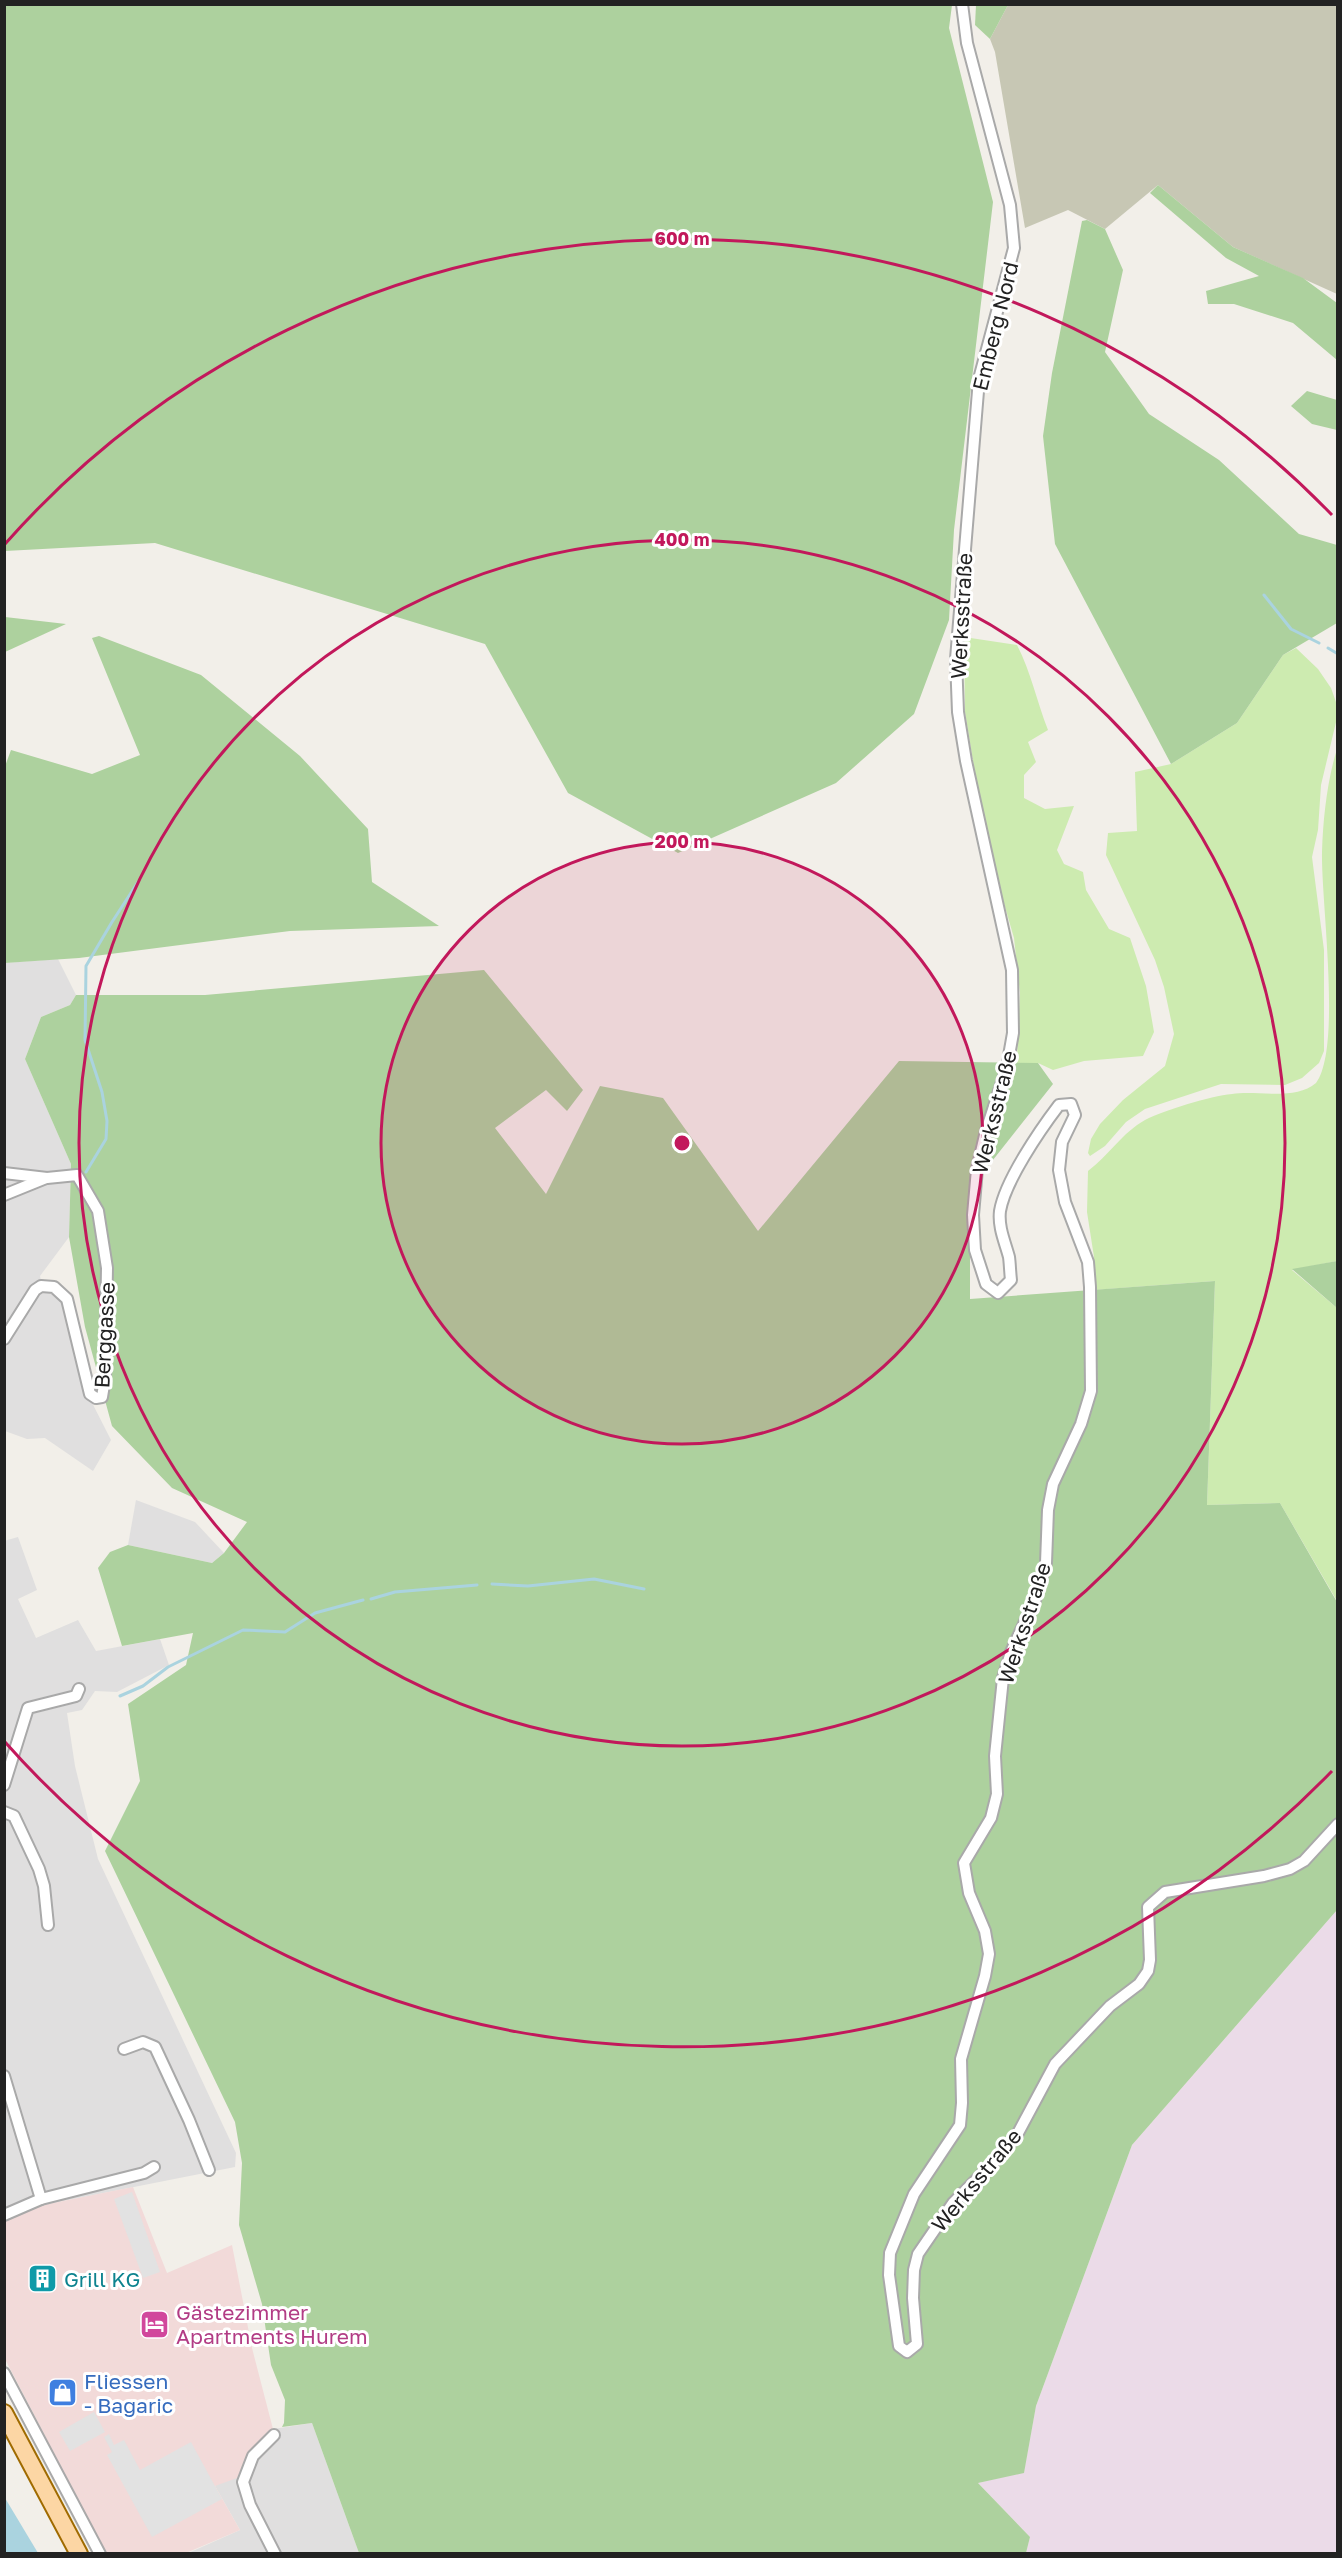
<svg xmlns="http://www.w3.org/2000/svg" width="1342" height="2558" viewBox="0 0 1342 2558" font-family="'Golos Text',sans-serif">
	<style>
		.residential { fill: #e0dfdf }
		.commercial { fill: #f2dad9 }
		.industrial { fill: #ebdbe8 }
		.construction { fill: #c7c7b4 }
		.grass { fill: #cdebb0 }
		.forest { fill: #add19e }
		.parking { fill: #e2e2e2 }
		.water { fill: #aad3df }
		.lines { fill: none; stroke-linecap: round; stroke-linejoin: round }
		.stream { stroke: #aad3df; stroke-width: 3 }
		.street-casing { stroke: #a9a9a9; stroke-width: 14 }
		.primary-casing { stroke: #a06b00; stroke-width: 20 }
		.street { stroke: #fff; stroke-width: 10 }
		.primary { stroke: #fcd6a4; stroke-width: 16 }
		.ring { fill: none; stroke: #c2185b; stroke-width: 3 }
		.labels { text-anchor: middle; dominant-baseline: central; stroke-width: 6; stroke-linejoin: round; paint-order: stroke }
		.street-label { font-size: 21px; fill: #222; stroke: #fff }
		.culture-label { font-size: 21px; fill: #0d838f; stroke: #fff; text-anchor: start }
		.hotel-label { font-size: 21px; fill: #b23c85; stroke: #fff; text-anchor: start }
		.shop-label { font-size: 21px; fill: #366cbe; stroke: #fff; text-anchor: start }
		.centre { fill: #c2185b; stroke: #fff; stroke-width: 3 }
		.ring-label { font-size: 18px; text-anchor: middle; font-weight: bold; fill: #c2185b; stroke: #fff; stroke-width: 6; stroke-linejoin: round; paint-order: stroke }
	</style>
	<rect width="100%" height="100%" fill="#f2efe9"/>
	<g class="residential">
		<polygon points="58,959 76,995 70,1005 41,1017 25,1059 71,1164 69,1237 40,1276 43,1290 53,1290 63,1300 84,1387 111,1440 93,1471 45,1438 27,1439 5,1431 4,963"/>
		<polygon points="136,1500 195,1522 224,1553 212,1563 128,1545"/>
		<polygon points="18,1537 37,1590 18,1599 36,1638 78,1620 96,1651 160,1639 169,1665 117,1692 95,1691 82,1710 67,1713 75,1766 98,1859 236,2153 235,2167 43,2205 5,2221 4,1541"/>
		<polygon points="312,2423 359,2553 186,2554 240,2530 215,2486 273,2429"/>
	</g>
	<polygon class="commercial" points="133,2187 167,2273 232,2245 252,2348 273,2429 251,2451 237,2478 215,2486 240,2530 186,2553 106,2553 5,2359 5,2221 43,2205"/>
	<polygon class="industrial" points="1337,1910 1337,2553 1026,2553 1030,2537 978,2483 1024,2472 1036,2406 1132,2145"/>
	<polygon class="construction" points="1008,5 1337,5 1337,294 1233,247 1158,185 1105,229 1068,210 1025,228 995,52 990,39"/>
	<g class="grass">
		<path d="M964 637 1017 645C1031 672 1037 702 1048 730L1028 742 1036 762 1024 775V798L1045 809 1074 806 1057 850 1064 864 1083 872 1086 890 1109 929 1130 938 1146 986 1154 1032 1143 1056 1084 1061 1053 1070 1038 1063H1014L1017 1057 1020 993 1014 938 999 886 979 798 965 712Z"/>
		<polygon points="1296,648 1318,669 1331,688 1337,705 1337,718 1321,785 1318,830 1312,857 1324,950 1324,1051 1319,1063 1302,1078 1285,1085 1221,1084 1145,1109 1126,1122 1105,1146 1090,1156 1088,1153 1091,1139 1100,1124 1123,1100 1165,1066 1174,1034 1164,987 1155,960 1106,855 1108,833 1137,831 1135,772 1171,764 1237,723 1283,655"/>
		<path d="M1337 749V1261L1292 1270 1337 1308V1601L1280 1503 1207 1505 1215 1281 1093 1290 1094 1257 1087 1212 1088 1171C1108 1156 1123 1132 1145 1120 1165 1110 1210 1096 1232 1094 1258 1090 1295 1101 1316 1083 1342 1048 1321 903 1322 852 1323 819 1327 781 1337 749Z"/>
	</g>
	<g class="forest">
		<polygon points="5,4 952,5 949,28 993,202 954,530 949,620 914,714 836,783 678,853 568,793 485,644 155,543 5,551"/>
		<polygon points="976,5 1008,5 990,39 975,25"/>
		<polygon points="1158,185 1233,247 1303,278 1337,303 1337,360 1293,323 1234,304 1208,304 1206,291 1259,276 1226,258 1150,193"/>
		<polygon points="1087,220 1105,229 1123,270 1105,352 1149,414 1219,460 1299,534 1337,545 1337,623 1283,655 1237,723 1171,764 1055,544 1043,436 1052,373 1082,221"/>
		<polygon points="1307,391 1337,400 1337,430 1312,424 1291,406"/>
		<polygon points="4,617 5,617 66,624 5,652"/>
		<polygon points="99,636 201,675 300,756 368,829 372,882 439,926 290,931 79,958 5,963 4,769 11,750 92,774 140,755 92,638"/>
		<polygon points="484,970 583,1090 567,1111 546,1090 495,1128 546,1194 600,1086 663,1098 758,1231 899,1061 1038,1063 1053,1084 970,1189 970,1299 1215,1281 1207,1505 1280,1503 1337,1602 1337,1910 1132,2145 1036,2406 1024,2473 978,2483 1030,2537 1026,2553 359,2553 312,2423 282,2427 284,2423 285,2400 271,2365 262,2304 239,2225 242,2163 235,2122 105,1851 140,1781 128,1704 186,1665 193,1633 122,1646 98,1568 110,1552 128,1545 212,1563 224,1553 247,1522 172,1488 112,1426 85,1327 69,1237 71,1164 25,1059 41,1017 70,1005 76,995 205,995"/>
		<polygon points="1337,1261 1338,1261 1337,1308 1292,1269"/>
	</g>
	<g class="parking">
		<polygon points="132,2192 160,2272 143,2278 114,2199"/>
		<polygon points="94,2412 105,2432 70,2451 59,2432"/>
		<polygon points="109,2434 114,2445 124,2440 140,2470 191,2442 222,2499 152,2537 107,2455 112,2452 104,2437"/>
	</g>
	<polygon class="water" points="5,2498 38,2553 5,2553"/>
	<g class="lines">
		<g class="stream">
			<polyline points="1264,595 1291,629 1319,643"/>
			<polyline points="1328,648 1338,654"/>
			<polyline points="86,1172 106,1139 107,1121 102,1092 85,1040 86,966 112,922 138,882"/>
			<polyline points="492,1584 528,1586 594,1579 644,1589"/>
			<polyline points="371,1599 395,1592 477,1585"/>
			<polyline points="120,1696 143,1686 168,1667 243,1630 285,1632 315,1613 363,1600"/>
		</g>
		<defs>
			<g id="street">
				<path d="M962 4 967 43 1010 205 1014 248 979 379 956 659 958 712 966 761 1012 970 1013 1033 1007 1067 986 1131 977 1169 973 1215 975 1250 986 1284 998 1293 1011 1280C1010 1272 1010 1264 1009 1257 1005 1242 998 1227 1000 1211 1005 1181 1040 1130 1059 1105L1071 1104 1075 1115 1062 1142 1059 1170 1065 1202 1088 1262 1090 1287 1091 1391 1081 1424 1053 1484 1048 1510 1046 1563 1035 1600 1011 1652 1003 1678 995 1756 997 1794 991 1818 964 1863 969 1893 985 1931 989 1954 985 1976 961 2059 962 2103 960 2125 914 2194 890 2253 889 2275 899 2346 907 2352 917 2344 913 2298 914 2270 918 2254 953 2203 999 2157 1017 2135 1055 2064 1110 2006 1139 1984 1148 1971 1150 1960 1148 1907 1165 1892 1264 1876 1290 1869 1304 1861 1338 1824"/>
				<polyline points="4,1173 47,1178 77,1175 98,1211 107,1268 105,1379 102,1397 96,1398 90,1394 67,1299 54,1287 41,1286 35,1290 4,1339"/>
				<polyline points="4,1195 46,1178"/>
				<polyline points="4,1785 28,1708 76,1696 79,1689"/>
				<polyline points="4,1812 14,1816 39,1869 44,1886 48,1925"/>
				<polyline points="124,2049 143,2042 155,2047 189,2120 209,2170"/>
				<polyline points="4,2076 41,2199"/>
				<polyline points="4,2215 41,2199 144,2173 154,2167"/>
				<polyline points="4,2373 100,2554"/>
				<polyline points="274,2435 253,2456 243,2482 250,2505 275,2554"/>
			</g>
			<polyline id="primary" points="4,2413 79,2554"/>
		</defs>
		<use href="#street" class="street-casing"/>
		<use href="#primary" class="primary-casing"/>
		<use href="#street" class="street"/>
		<use href="#primary" class="primary"/>
	</g>
	<circle cx="682" cy="1143" r="301" fill="#c2185b" fill-opacity=".12"/>
	<g class="ring">
		<circle cx="682" cy="1143" r="301"/>
		<circle cx="682" cy="1143" r="603"/>
		<path d="M1332 1771A904 904 0 0 1 5 1742M5 544A904 904 0 0 1 1332 515"/>
	</g>
	<defs>
		<symbol id="building-square" viewBox="-11 -11 22 22"><rect x="-9" y="-9" width="18" height="18" rx="4" fill="#0f9aa8" stroke="#fff"/><path d="M-4-6H4V6H1V3H-1V6H-4ZM-2.5-4.3h1.7v1.8h-1.7ZM.8-4.3h1.7v1.8H.8ZM-2.5-1h1.7V.8h-1.7ZM.8-1h1.7V.8H.8Z" fill="#fff"/></symbol>
		<symbol id="hotel-square" viewBox="-11 -11 22 22"><rect x="-9" y="-9" width="18" height="18" rx="4" fill="#d1479c" stroke="#fff"/><path d="M-6-4.5h1.5V1H6V5H4.5V3h-9V5H-6ZM-4 0a1.8 1.8 0 1 1 3.6 0ZM.5 0V-2.5h3Q6-2.5 6 0Z" fill="#fff"/></symbol>
		<symbol id="shop-square" viewBox="-11 -11 22 22"><rect x="-9" y="-9" width="18" height="18" rx="4" fill="#3f7fe0" stroke="#fff"/><path d="M-5-2.5h2.3a2.7 3.5 0 0 1 5.4 0H5L5.5 6h-11ZM-1.5-2.5h3a1.5 2.3 0 0 0-3 0Z" fill="#fff"/></symbol>
	</defs>
	<g fill-rule="evenodd">
		<use href="#building-square" x="26" y="2262" width="33" height="33"/>
		<use href="#hotel-square" x="138" y="2308" width="33" height="33"/>
		<use href="#shop-square" x="46" y="2376" width="33" height="33"/>
	</g>
	<g class="labels">
		<g class="street-label">
			<text transform="translate(995 326) rotate(-76)">Emberg Nord</text>
			<text transform="translate(961 616) rotate(-87)">Werksstraße</text>
			<text transform="translate(994 1112) rotate(-76)">Werksstraße</text>
			<text transform="translate(104 1335) rotate(-87)">Berggasse</text>
			<text transform="translate(1024 1623) rotate(-72)">Werksstraße</text>
			<text transform="translate(976 2180) rotate(-50)">Werksstraße</text>
		</g>
		<g class="culture-label">
			<text x="64" y="2279">Grill KG</text>
		</g>
		<g class="hotel-label">
			<text x="176" y="2312">Gästezimmer<tspan x="176" dy="24">Apartments Hurem</tspan></text>
		</g>
		<g class="shop-label">
			<text x="84" y="2381">Fliessen<tspan x="84" dy="24">- Bagaric</tspan></text>
		</g>
	</g>
	<circle cx="682" cy="1143" r="9" class="centre"/>
	<g class="ring-label">
		<text x="682" y="245">600 m</text>
		<text x="682" y="546">400 m</text>
		<text x="682" y="848">200 m</text>
	</g>
	<rect width="1342" height="2558" fill="none" stroke="#222222" stroke-width="12"/>
</svg>
